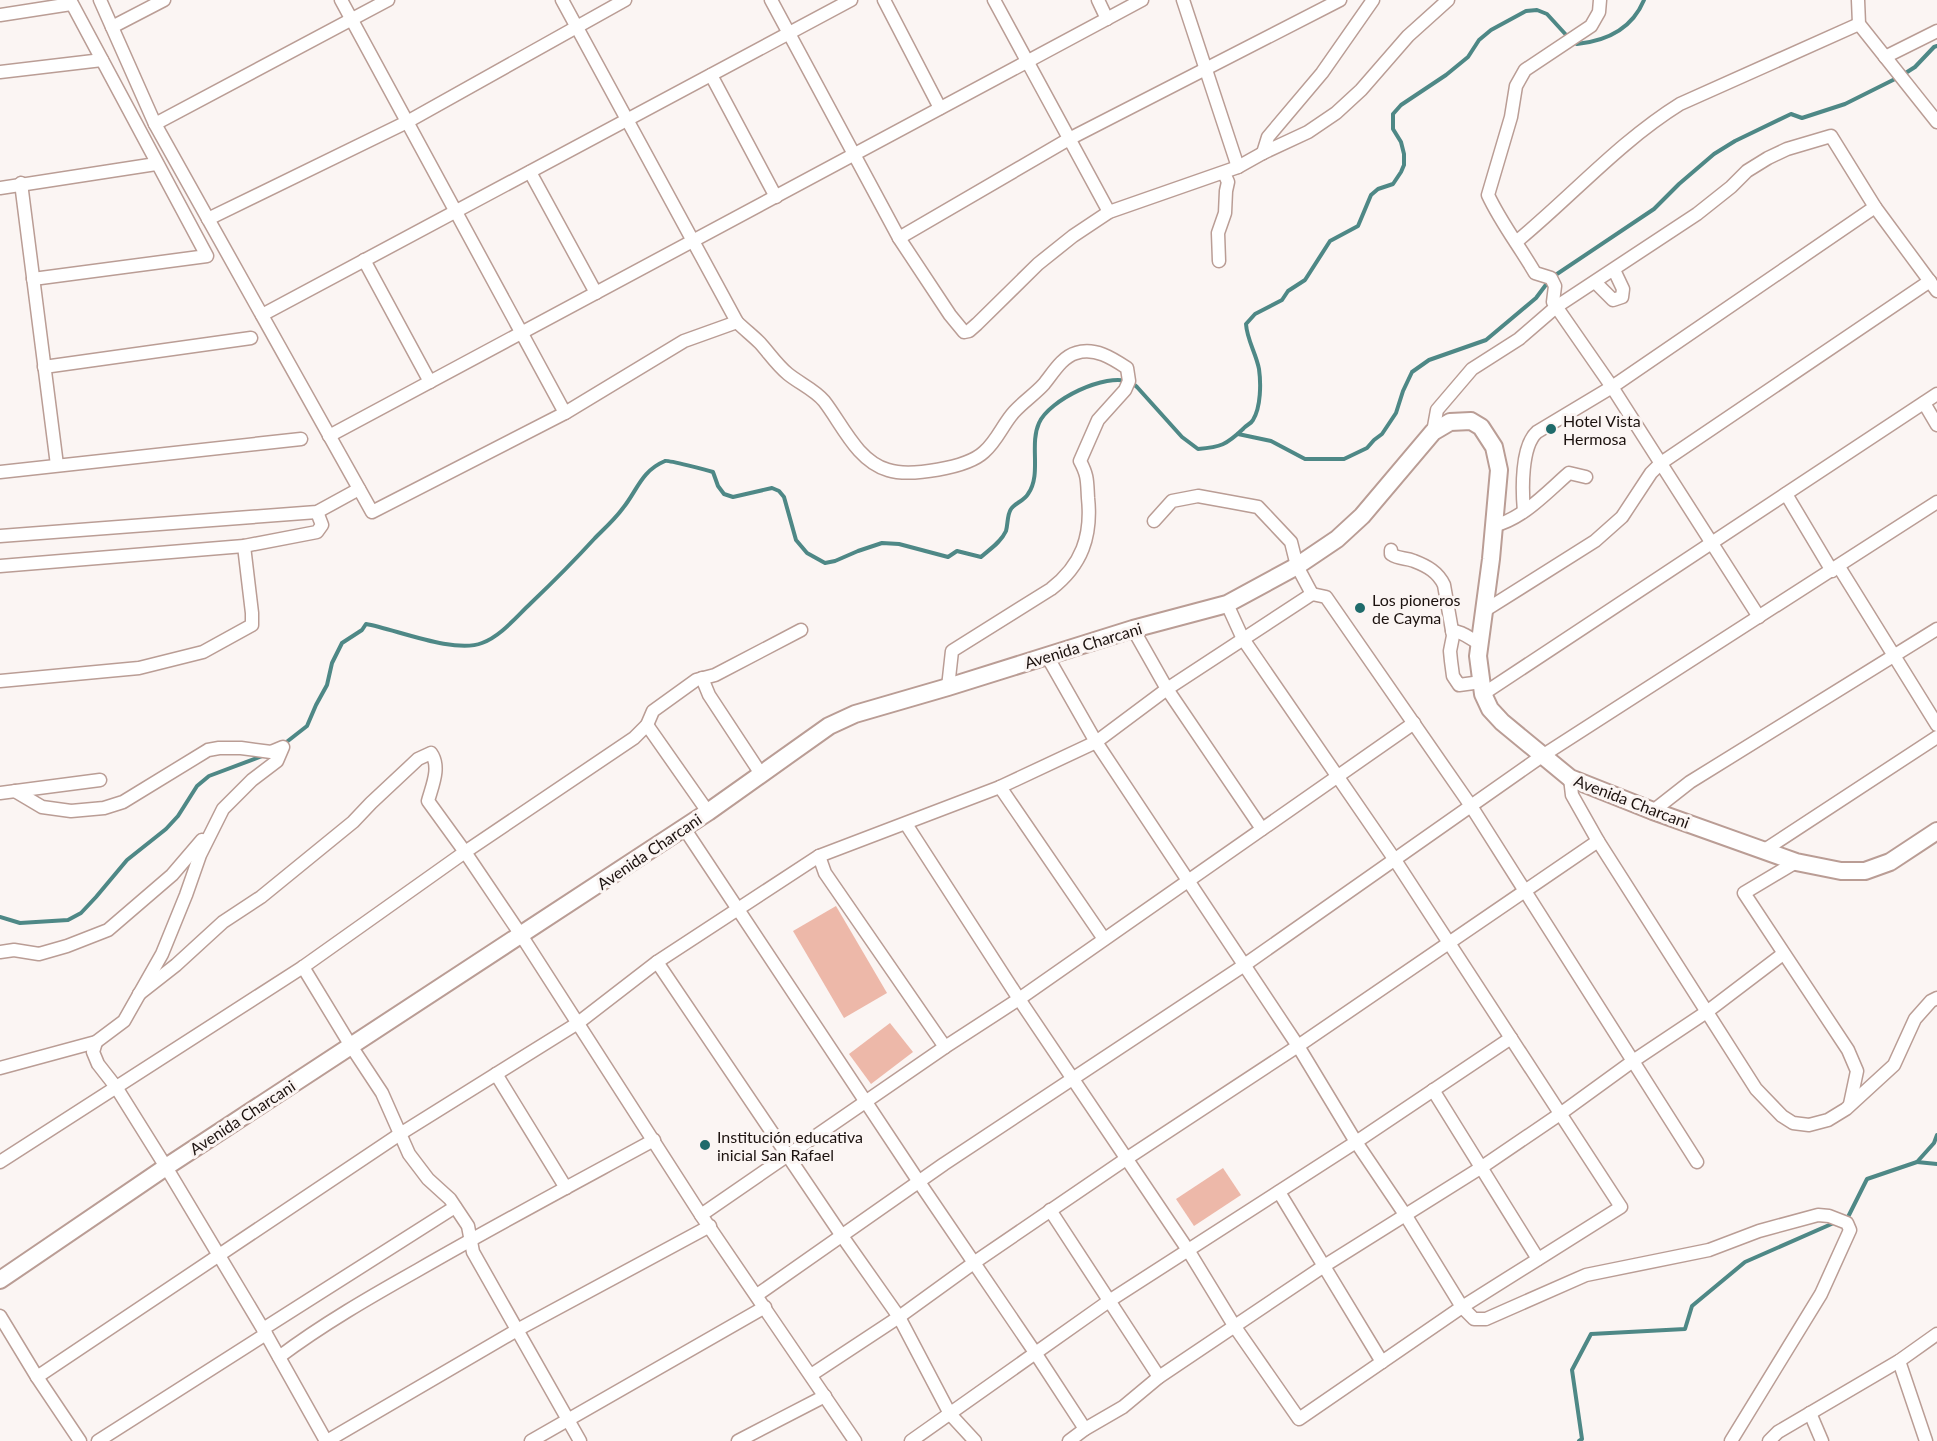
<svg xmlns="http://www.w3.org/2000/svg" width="1937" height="1441" viewBox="0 0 1937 1441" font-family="Lato,sans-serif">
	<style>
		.green { fill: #edb8a9 }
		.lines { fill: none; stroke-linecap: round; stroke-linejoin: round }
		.stream { stroke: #4e8886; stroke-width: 4 }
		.street-casing { stroke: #ba9d95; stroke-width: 15 }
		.secondary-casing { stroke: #ba9d95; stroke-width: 20 }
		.street { stroke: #fff; stroke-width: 12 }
		.secondary { stroke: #fff; stroke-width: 16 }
		.poi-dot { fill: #1f6b6b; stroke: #fbf5f3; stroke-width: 2 }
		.labels { text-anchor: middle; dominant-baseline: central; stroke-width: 6; stroke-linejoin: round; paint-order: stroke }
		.poi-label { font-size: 16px; fill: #1c120f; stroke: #fbf5f3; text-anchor: start }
		.street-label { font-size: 16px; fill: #1c120f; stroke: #fbf5f3 }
	</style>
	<rect width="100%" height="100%" fill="#fbf5f3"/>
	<g class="green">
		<polygon points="836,906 887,993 844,1018 793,931"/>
		<polygon points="890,1023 913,1052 871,1084 849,1054"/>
		<polygon points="1223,1168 1241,1195 1194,1226 1176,1199"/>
	</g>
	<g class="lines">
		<g class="stream">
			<path d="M1574 42 1577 44C1606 41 1632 29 1644 0"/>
			<polyline points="1904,74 1915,67 1934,47 1937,46"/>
			<polyline points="1238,434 1271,441 1305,459 1344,459 1367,448 1374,440 1382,434 1396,413 1403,391 1412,372 1429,360 1486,340 1536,298 1551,278 1654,209 1679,184 1714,154 1735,141 1791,114 1802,118 1845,104 1897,78"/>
			<path d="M284 744 307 726 316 705 327 685 332 663 342 643 362 630 366 624C395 629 454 654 482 643 501 636 516 617 531 603 553 582 574 561 595 538 605 528 615 519 623 508 637 491 641 471 665 461 668 460 707 470 713 472L718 486 724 494 733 497 772 488 779 491 784 497 796 540 807 553 825 563 835 561 858 551 882 543 899 544 948 557 957 551 981 557C990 549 1001 542 1006 531 1008 524 1007 515 1011 509 1015 503 1024 501 1028 494 1042 474 1029 445 1039 423 1049 400 1106 372 1130 382 1133 383 1135 385 1137 387L1182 437 1198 449C1221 447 1226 445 1243 429 1246 425 1251 424 1253 420 1261 407 1261 383 1259 369 1256 353 1247 340 1246 324L1255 314 1282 300 1288 291 1305 280 1330 241 1358 226 1371 195 1378 189 1393 184 1401 172 1404 165V154L1401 142 1393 129V114L1401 105 1446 75 1468 57 1479 40 1491 30 1526 11 1537 10 1547 14 1568 37"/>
			<polyline points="0,917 20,923 68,920 81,913 96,897 127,860 166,829 178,816 197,786 209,776 265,755"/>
			<polyline points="1917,1162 1937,1164"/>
			<polyline points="1846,1218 1848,1217 1867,1179 1917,1162 1934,1143 1937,1135"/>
			<polyline points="1579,1441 1582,1439 1572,1370 1591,1334 1685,1329 1692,1306 1745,1262 1836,1222"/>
		</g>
		<defs>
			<g id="street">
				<polyline points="100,0 155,124 372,512 565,413 684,341 737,322"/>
				<polyline points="341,0 565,413"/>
				<path d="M562 0 737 322C744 329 753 336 760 343 769 353 777 365 788 374 799 383 815 390 824 401 842 424 857 461 888 470 910 477 967 468 984 452 997 441 1003 424 1014 412 1023 402 1035 394 1044 384 1053 373 1062 357 1076 353 1095 347 1112 358 1127 368L1129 381 1125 390 1098 420 1080 461C1088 476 1087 481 1088 498 1092 536 1082 565 1051 589L952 651 948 687"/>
				<polyline points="771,0 899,238 950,315 964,332 969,331 977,324 1038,264 1073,236 1109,212 1238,167 1263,153 1308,132 1336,113 1361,90 1408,36 1448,0"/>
				<polyline points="884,0 940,108"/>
				<polyline points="994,0 1109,212"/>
				<polyline points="1098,0 1107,19"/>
				<polyline points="1183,0 1238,167"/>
				<path d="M1600 0 1599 12 1591 26 1525 70 1516 86 1511 117 1488 195C1501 223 1520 247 1535 273L1551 278 1555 286 1553 302 1612 387 1759 617"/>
				<polyline points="1858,0 1859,24 1937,122"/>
				<polyline points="0,15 71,4"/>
				<polyline points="112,27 164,0"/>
				<polyline points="1885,57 1937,31"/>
				<polyline points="0,72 102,60"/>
				<polyline points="711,75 776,197"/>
				<polyline points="155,124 388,0"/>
				<polyline points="1263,153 1268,137 1322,73 1373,0"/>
				<polyline points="530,172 596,293"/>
				<polyline points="21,183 57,465"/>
				<polyline points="0,188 156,164"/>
				<polyline points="208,219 407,122 625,0"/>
				<polyline points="899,238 1069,139 1340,0"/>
				<path d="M1516 242C1571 197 1619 142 1680 104L1859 24"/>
				<polyline points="364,260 430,382"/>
				<polyline points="1219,261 1218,233 1225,213 1226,191 1228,182 1224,173"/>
				<polyline points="33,279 207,256 70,0"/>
				<polyline points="1595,282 1613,300 1622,297 1623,289 1614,270"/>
				<polyline points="262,315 851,0"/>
				<polyline points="44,367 251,338"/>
				<polyline points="1924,403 1937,425"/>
				<polyline points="1433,432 1437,410 1472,369 1519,339 1556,307 1697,214 1731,187 1747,171 1768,158 1787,149 1831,136 1875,207 1937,291"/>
				<polyline points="329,436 1142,0"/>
				<polyline points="0,472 301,439"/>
				<polyline points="1786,494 1832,571"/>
				<path d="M1524 511C1522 490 1521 446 1537 432L1612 387 1875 207"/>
				<polyline points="1154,521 1172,501 1198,496 1258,507 1291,542 1297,566 1312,594"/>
				<path d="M1493 526C1523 519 1547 492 1569 473L1586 477"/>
				<polyline points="0,536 317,512 359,489"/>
				<path d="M1391 550V554C1400 560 1405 557 1414 561 1427 566 1438 572 1444 585L1453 636 1450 651 1451 661 1453 676 1459 685 1481 682"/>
				<polyline points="0,566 244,546 317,532 322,525 317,512"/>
				<polyline points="1839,567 1937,725"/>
				<polyline points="1484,611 1595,541 1622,517 1651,473 1661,463 1930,281"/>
				<polyline points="1133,629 1167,689 1262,829"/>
				<path d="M1452 631C1462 631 1470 639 1479 643"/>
				<polyline points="1047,656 1096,742 1298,1046 1356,1142 1406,1216 1462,1307 1474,1319 1486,1319 1586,1275 1709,1250 1759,1231 1818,1215 1829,1216 1847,1223 1850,1230 1821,1294 1731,1441"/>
				<polyline points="702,678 709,695 761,774"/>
				<polyline points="0,681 139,668 203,652 252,625 252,613 244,546"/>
				<polyline points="1483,694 1937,394"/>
				<polyline points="647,725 708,812"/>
				<polyline points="1570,778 1572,795 1598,841 1756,1089 1782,1116 1793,1123 1809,1125 1828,1120 1846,1109 1894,1065 1915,1019 1931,1001 1937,998"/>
				<polyline points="1000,787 1104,939"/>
				<polyline points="0,793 100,780"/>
				<polyline points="1653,811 1690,782 1937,629"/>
				<polyline points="906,824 1019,999 1188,1250 1235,1327 1299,1419 1462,1307 1621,1207 1395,860 1243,639 1227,604"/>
				<polyline points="684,828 919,1182 1036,1354 1085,1429"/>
				<polyline points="1763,851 1937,737"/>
				<polyline points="819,856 825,873 945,1047"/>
				<polyline points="1796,862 1744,893 1848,1050 1857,1071 1850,1104"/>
				<polyline points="0,952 14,950 39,954 67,946 108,930 172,875 202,840"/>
				<polyline points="657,962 842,1236 899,1317 950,1414 975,1441"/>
				<polyline points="303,967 351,1046 382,1093 409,1154 428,1179 450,1199 468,1226 473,1252 580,1441"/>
				<path d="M139 994 176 965 223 922 261 897 353 822 371 803 418 759 431 753C441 767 432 786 428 801L465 852 521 935 701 1215 855 1441"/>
				<polyline points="96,1042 93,1052 98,1064 116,1087 166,1167 266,1334 326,1441"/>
				<polyline points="0,1068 96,1042 124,1021 162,954 186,895 200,855 223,809 252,780 277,761 283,747 271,752 241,748 219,748 208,750 123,802 104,808 71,811 42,807 15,791"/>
				<polyline points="496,1074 566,1188"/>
				<polyline points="1433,1090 1538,1259"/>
				<polyline points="0,1162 303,967 465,852 634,738 647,725 653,711 696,680 715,675 801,630"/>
				<polyline points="1279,1192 1382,1362"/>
				<polyline points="1050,1210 1159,1377"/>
				<polyline points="701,1215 945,1047 1019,999 1414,723"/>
				<polyline points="757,1295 944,1164 1243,966 1542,756 1937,502"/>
				<polyline points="0,1316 37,1377 80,1441"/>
				<polyline points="263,1329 455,1207"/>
				<path d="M279 1357C323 1324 370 1297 418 1270 496 1225 575 1183 654 1140"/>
				<polyline points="1899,1361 1926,1441"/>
				<polyline points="811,1375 899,1317 975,1262 1126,1159 1298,1046 1598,841"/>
				<polyline points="37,1377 400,1134 578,1023 657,962 819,856 1000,787 1096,742 1167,689 1312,594 1326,597 1471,806 1697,1162"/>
				<polyline points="1810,1413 1822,1441"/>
				<polyline points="98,1441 266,1334"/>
				<polyline points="327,1441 517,1330 710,1226"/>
				<polyline points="531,1441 765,1307"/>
				<polyline points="738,1441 825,1396"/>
				<polyline points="911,1441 1109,1301 1356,1142 1511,1038"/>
				<polyline points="1069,1441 1085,1429 1123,1407 1159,1377 1324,1266 1482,1167 1560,1114 1633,1061 1708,1011 1783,954"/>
				<polyline points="1769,1441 1778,1432 1899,1361 1937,1334"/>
			</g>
			<polyline id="secondary" points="0,1280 166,1167 708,812 829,726 855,714 948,687 1133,629 1227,604 1297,566 1337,539 1362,516 1433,432 1450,422 1471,421 1481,427 1494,447 1499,470 1491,559 1478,656 1483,694 1490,709 1502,722 1570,778 1653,811 1796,862 1841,871 1865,871 1890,862 1937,831"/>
		</defs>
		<use href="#street" class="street-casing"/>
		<use href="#secondary" class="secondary-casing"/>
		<use href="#street" class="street"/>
		<use href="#secondary" class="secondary"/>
	</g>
	<g class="poi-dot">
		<circle cx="1551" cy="429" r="6"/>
		<circle cx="1360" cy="608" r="6"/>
		<circle cx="705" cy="1145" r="6"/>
	</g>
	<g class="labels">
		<g class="poi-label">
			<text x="1563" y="420">Hotel Vista<tspan x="1563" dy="18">Hermosa</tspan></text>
			<text x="1372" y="599">Los pioneros<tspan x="1372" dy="18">de Cayma</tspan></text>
			<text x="717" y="1136">Institución educativa<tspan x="717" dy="18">inicial San Rafael</tspan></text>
		</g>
		<g class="street-label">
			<text transform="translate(1083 645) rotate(-17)">Avenida Charcani</text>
			<text transform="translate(1632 801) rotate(21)">Avenida Charcani</text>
			<text transform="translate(649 851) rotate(-34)">Avenida Charcani</text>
			<text transform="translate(242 1117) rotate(-33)">Avenida Charcani</text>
		</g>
	</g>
</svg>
